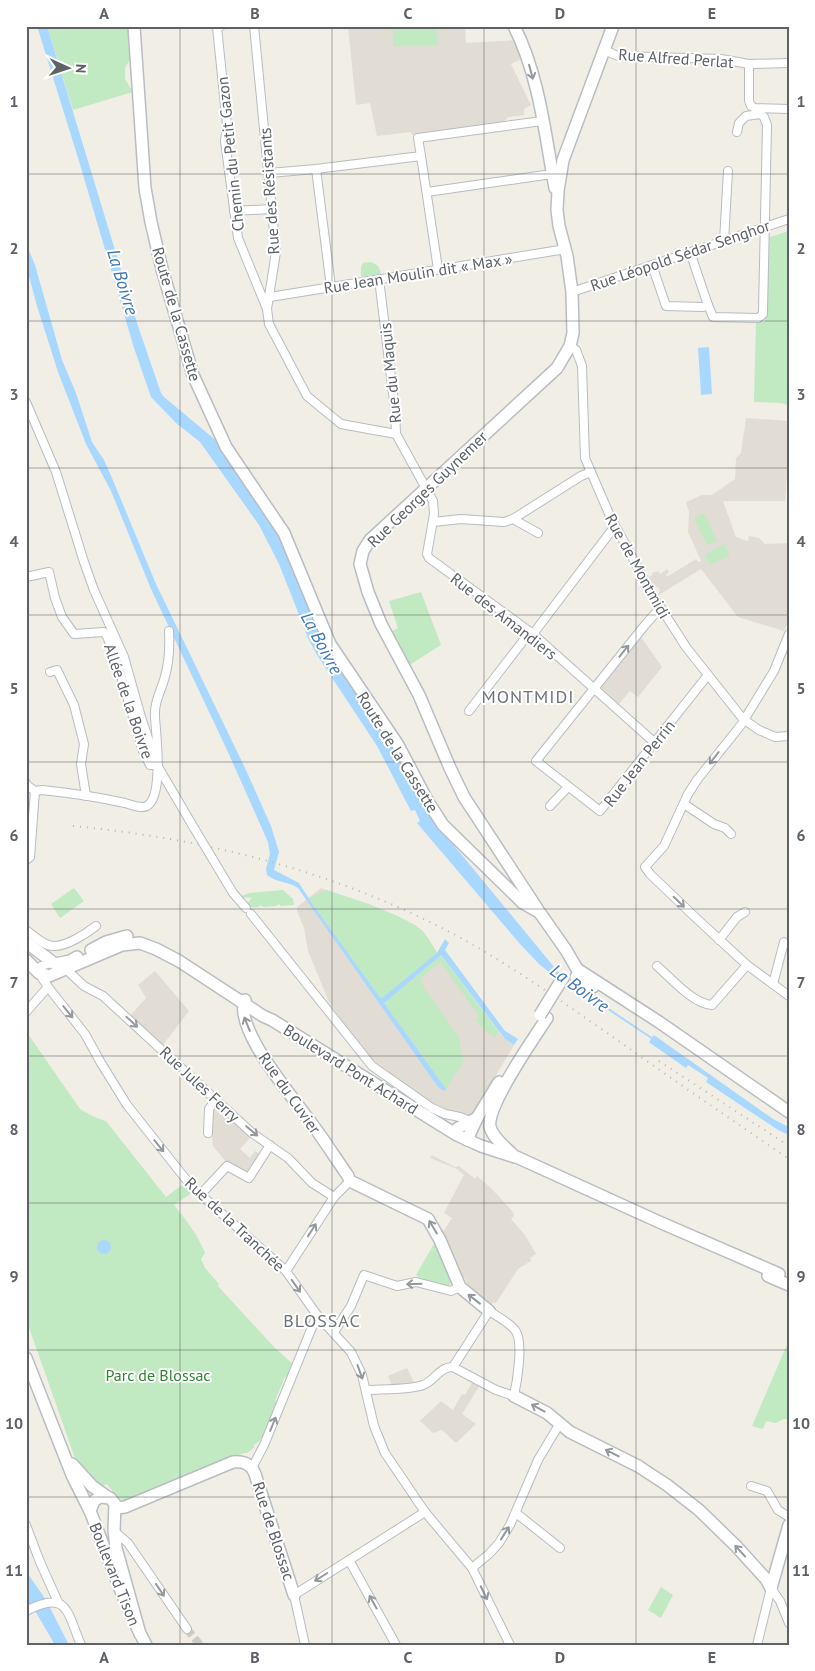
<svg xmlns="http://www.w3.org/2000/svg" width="815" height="1671" viewBox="0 0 815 1671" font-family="'PT Sans',sans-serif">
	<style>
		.education { fill: #e1ddd4 }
		.green { fill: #c1e9c2 }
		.water { fill: #a8d8ff }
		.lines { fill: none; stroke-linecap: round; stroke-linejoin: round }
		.stream { stroke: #a8d8ff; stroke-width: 2 }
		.street-tunnel { stroke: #cccbc6; stroke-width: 8; stroke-dasharray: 8 4; stroke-linecap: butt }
		.street-casing { stroke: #b8bcc0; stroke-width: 10 }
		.secondary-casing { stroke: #b9bdc2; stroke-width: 14 }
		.street { stroke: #fff; stroke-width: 8 }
		.secondary { stroke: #fff; stroke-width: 11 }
		.rail { stroke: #b5b6b7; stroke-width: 2; stroke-dasharray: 1 6; stroke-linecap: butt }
		.street-bridge-casing { stroke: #b8bcc0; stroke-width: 10; stroke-linecap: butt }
		.secondary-bridge-casing { stroke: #b9bdc2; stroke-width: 14; stroke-linecap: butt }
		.street-bridge { stroke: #fff; stroke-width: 8 }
		.secondary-bridge { stroke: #fff; stroke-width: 11 }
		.oneway { stroke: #96999c }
		.grid { fill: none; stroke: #5d6267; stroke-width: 1; stroke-opacity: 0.55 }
		.labels { text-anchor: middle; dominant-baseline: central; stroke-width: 4; stroke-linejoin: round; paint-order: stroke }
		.street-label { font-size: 16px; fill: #5d6267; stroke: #fff }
		.park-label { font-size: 16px; fill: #2f8433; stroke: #fff }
		.water-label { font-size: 18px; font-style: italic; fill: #3c78b9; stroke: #fff }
		.neighbourhood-label { font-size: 18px; letter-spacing: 1px; fill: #6e7479; stroke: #fff }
		.neatline { fill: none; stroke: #5d6267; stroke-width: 2 }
		.grid-label { font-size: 16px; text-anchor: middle; font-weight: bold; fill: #5d6267 }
	</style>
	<rect width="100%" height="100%" fill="#f1eee6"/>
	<g class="education">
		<polygon points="348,26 465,26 466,43 517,40 523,58 511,64 531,105 524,109 524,115 508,117 504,122 412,135 411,132 377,136 370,103 356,105"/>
		<polygon points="746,418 789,421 789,453 785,501 723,501 736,537 748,541 749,536 759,538 765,544 789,543 789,620 784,631 738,617 701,569 659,595 658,594 660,591 658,587 654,587 648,577 653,575 652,573 658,571 660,574 667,569 669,572 665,576 670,575 696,559 698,562 701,561 688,532 689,512 686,502 702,495 712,495 735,479 736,458 741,453"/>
		<polygon points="641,637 662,667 638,697 630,691 619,704 602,689 602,685"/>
		<polygon points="321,888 326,890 369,904 415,925 424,932 437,953 503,1037 514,1045 471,1117 449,1113 433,1106 379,1067 361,1048 329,1002 308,951 304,928 297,911 297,907"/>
		<polygon points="155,971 189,1011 162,1046 130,1016 146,998 138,985"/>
		<polygon points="216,1104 251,1137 240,1149 250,1158 255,1151 261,1155 249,1173 246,1174 226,1162 213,1146 211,1129 212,1110"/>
		<polygon points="432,1155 455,1167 459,1166 475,1179 477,1176 492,1189 513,1212 514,1216 511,1219 525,1235 536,1254 530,1258 531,1261 518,1269 496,1303 493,1302 490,1308 483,1303 485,1300 476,1294 467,1283 465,1278 463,1279 442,1233 452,1218 444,1213 464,1175 457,1169 430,1158"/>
		<polygon points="407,1368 414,1382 409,1385 392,1385 388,1376"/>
		<polygon points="473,1381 480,1385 462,1414 476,1424 456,1443 442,1430 433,1433 420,1421 441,1401 453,1410 462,1394 465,1395"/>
	</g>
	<g class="green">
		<polygon points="47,26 128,26 131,58 125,68 125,79 133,92 73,110"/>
		<polygon points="393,26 437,26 438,45 393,46"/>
		<polygon points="789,231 789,406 782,403 754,402 756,322 765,322 767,238"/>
		<path d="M370 262C378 264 379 267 381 274L361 277V267L363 263Z"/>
		<polygon points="704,513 717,541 707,545 694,518"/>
		<polygon points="724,544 730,555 711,565 705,555"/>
		<polygon points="421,592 441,645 408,666 390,632 398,628 389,601"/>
		<polygon points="74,888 84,901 60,918 51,904"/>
		<polygon points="283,890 293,899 294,905 280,906 279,904 276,906 263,907 260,905 259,907 246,908 246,905 252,898 239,897 249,893"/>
		<path d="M326 890C350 898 404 914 422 931 428 937 433 946 437 953L381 1000 309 898Z"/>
		<polygon points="441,955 499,1032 494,1037 478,1024 476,1020 479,1016 440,962 421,978 421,983 458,1036 463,1058 464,1060 446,1089 384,1003"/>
		<path d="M26 1031 80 1109 94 1117 106 1121 166 1197 185 1183 193 1192 174 1205C186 1220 198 1235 205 1253L201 1259 205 1268 219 1284 218 1286 274 1347 293 1364 288 1377H286L284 1379 275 1401 277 1403C272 1416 266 1438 254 1445V1448L247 1453H244L127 1502 117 1497 107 1484 99 1487 76 1461 26 1319Z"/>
		<polygon points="434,1244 438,1246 453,1279 448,1287 421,1279 416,1275"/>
		<polygon points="789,1340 789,1419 783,1419 776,1423 766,1421 763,1429 752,1426"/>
		<polygon points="661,1587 673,1595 661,1618 648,1610"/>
	</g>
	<g class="water">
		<polygon points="37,26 47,26 138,326 161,393 164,397 218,442 270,517 289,553 335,659 388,741 429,815 559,973 555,977 539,964 520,944 417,823 420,821 415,810 411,811 377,746 317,655 309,640 279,564 259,525 200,442 176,423 151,397 134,348 79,161"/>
		<path d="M26 243 35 265 62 360 76 393 92 442 104 460 112 478 156 584 246 770 271 826 279 852 274 870 299 883 311 902 381 999 437 953 445 939 449 943 445 950 505 1031 518 1039 514 1045 505 1039 441 955 384 1003 446 1089 444 1091 438 1087 298 888C290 882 277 883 267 875L266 869 270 854 268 842 227 750 151 589 111 491 86 444 58 372 37 306 26 265Z"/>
		<polygon points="709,347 712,394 701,395 698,348"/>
		<polygon points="654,1035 773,1119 789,1127 789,1135 778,1130 706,1082 708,1078 688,1065 686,1068 650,1043 649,1042"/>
		<circle cx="104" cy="1247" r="7"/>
		<polygon points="26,1571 46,1600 69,1645 55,1645 34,1609 26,1607"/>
	</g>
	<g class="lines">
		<polyline class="stream" points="565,980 653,1039"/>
		<polyline class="street-tunnel" points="187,1629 200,1645"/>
		<defs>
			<g id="street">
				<polyline points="221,26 217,27 227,125 225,141 238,238 267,309"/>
				<polyline points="254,26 276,252 267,309 269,324 307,396 341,424 396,434"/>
				<polyline points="604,50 618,56 721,59 749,64"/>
				<polyline points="789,63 749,64 749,101 751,106 755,108 789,109"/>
				<polyline points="421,156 438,269"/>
				<polyline points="316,169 331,287"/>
				<polyline points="269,173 316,169 421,156 418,138 542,121"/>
				<polyline points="427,192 552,174"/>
				<polyline points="234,211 272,209"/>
				<polyline points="724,241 728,171"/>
				<polyline points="652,265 666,306 703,307 708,305 690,252"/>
				<polyline points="379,279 395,410 396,434 433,501 434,514 427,554 429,558 533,634 655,743"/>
				<polyline points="572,292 789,219"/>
				<polyline points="270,297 566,249"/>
				<polyline points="708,305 713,317 758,318 763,314 763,311 767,125 764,117 760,114 746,116 739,123 737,132"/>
				<polyline points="570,346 576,350 582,366 585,458 610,516 652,594 686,647 743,719 759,730 775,737 789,736"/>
				<polyline points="26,402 56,472 84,562 94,590 124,657 141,717 157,765 194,828"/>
				<polyline points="513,519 538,533"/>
				<polyline points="433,522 461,519 504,522 513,519 581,476 591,472"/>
				<polyline points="26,577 49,572 55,598 62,617 74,634 104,632 106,634 116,659 143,751 150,765 157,765"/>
				<polyline points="660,608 645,625 536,761 600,811 708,675"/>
				<polyline points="533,634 615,526"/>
				<polyline points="789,634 774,671 741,725 697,780 688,794 664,846 645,867 650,874 696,918 747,965 789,996"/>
				<polyline points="50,672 57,670 74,705 84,744 81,764 86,796"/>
				<polyline points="469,711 530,632"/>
				<polyline points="26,783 28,786 35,791 30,857 26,860"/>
				<path d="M35 791 42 790C70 793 98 797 125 803 132 805 141 809 147 806 164 796 156 734 155 717 154 703 160 693 164 680 169 664 170 648 169 631"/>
				<polyline points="684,804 714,824 725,828 731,834"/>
				<polyline points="550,806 568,787"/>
				<polyline points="212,858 233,893 246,908"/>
				<polyline points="251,914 372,1066 432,1108 445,1114 460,1117 470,1121"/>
				<path d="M26 930C33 935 44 946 53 946 66 947 87 933 96 926"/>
				<polyline points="719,940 737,917 745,912"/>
				<polyline points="52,963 41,966 39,973 48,987 85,1034 101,1063 127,1105 192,1187 286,1271 317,1315 351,1352 362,1375 374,1426 385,1453 425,1512 472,1568 510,1645"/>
				<path d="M657 966C671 978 693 1004 712 1005L747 965"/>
				<polyline points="67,970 84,986 103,996 252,1133 288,1158 312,1183 334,1197"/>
				<polyline points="773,984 784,942"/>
				<polyline points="26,1012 48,987"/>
				<polyline points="208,1133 209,1109 216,1099"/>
				<polyline points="201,1194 227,1166 249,1178 270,1145"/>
				<polyline points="286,1271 334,1197 350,1181"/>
				<path d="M489 1311C497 1316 508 1322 515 1330 524 1341 517 1382 514 1396L496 1390 453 1367Z"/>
				<polyline points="334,1332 351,1306 364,1275 397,1286 416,1282 451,1291 460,1287"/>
				<path d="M366 1390C381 1389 410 1390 423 1385 435 1381 439 1367 453 1367"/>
				<polyline points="252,1468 264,1445 317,1315"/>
				<polyline points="751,1486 767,1491 778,1510 789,1517"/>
				<polyline points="516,1513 560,1548"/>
				<polyline points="26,1525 40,1562 58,1602"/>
				<polyline points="114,1531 128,1543 187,1629"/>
				<polyline points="349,1560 396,1645"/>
				<polyline points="472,1568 489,1554 499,1543 510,1525 538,1460 560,1423"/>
				<polyline points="771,1588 780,1601 789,1623"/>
				<path d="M26 1611C68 1589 67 1612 81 1645"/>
				<polyline points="305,1645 294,1595 425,1512"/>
				<polyline points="757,1645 771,1588"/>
			</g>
			<g id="secondary">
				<polyline points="134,26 145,188 151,222 162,269 193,375 226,447 284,533 330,644 398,745 427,800 443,825 523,903 537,911"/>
				<path d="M514 26C539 75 545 134 555 188"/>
				<polyline points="26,942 55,964 70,961 77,957"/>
				<polyline points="91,950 106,942 127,936"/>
				<polyline points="26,960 39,973 49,976 122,945 140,943 156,949 179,961 263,1016 272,1020 457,1135 481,1146 515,1157"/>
				<polyline points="577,969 566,950 540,913 464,797 450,768 419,695 381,624 368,592 360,564 363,551 370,540 557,368 570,346 573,333 572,292 567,256 559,226 557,210 558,191 563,160 613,26"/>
				<polyline points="577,969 659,1022 789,1112"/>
				<polyline points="576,977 593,987"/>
				<path d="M245 1000C234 1029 290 1093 306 1116 321 1135 334 1156 348 1176L350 1181 428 1219 440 1240 460 1287 489 1311"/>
				<polyline points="458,1128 477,1118"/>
				<polyline points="467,1140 477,1118 499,1082"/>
				<polyline points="510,1154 657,1221 779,1274"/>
				<path d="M512 1154C504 1146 493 1138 490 1127 486 1106 534 1038 547 1018"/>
				<polyline points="768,1276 789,1285"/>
				<polyline points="26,1358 72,1475 90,1511"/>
				<polyline points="514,1396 547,1413 570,1432 638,1466 667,1485 699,1510 736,1546 766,1579 771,1588"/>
				<polyline points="72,1464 92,1486 106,1496"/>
				<path d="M116 1508 125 1507 233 1462C244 1461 251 1464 255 1474L294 1595"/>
				<polyline points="771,1588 789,1525"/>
				<path d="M140 1634 116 1548 114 1530 115 1504 110 1498 100 1497 94 1501 90 1511C108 1556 123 1602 146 1645"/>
			</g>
		</defs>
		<use href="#street" class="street-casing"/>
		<use href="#secondary" class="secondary-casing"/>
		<use href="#street" class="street"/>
		<use href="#secondary" class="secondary"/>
		<g class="rail">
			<path d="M73 826C200 838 326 869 440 927 503 959 561 1001 620 1042 676 1082 732 1120 789 1159"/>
			<polyline points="659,1061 789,1146"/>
		</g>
		<defs>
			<polyline id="street-bridge" points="194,828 212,858"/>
			<polyline id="secondary-bridge" points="540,1015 564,976"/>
		</defs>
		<use href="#street-bridge" class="street-bridge-casing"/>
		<use href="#secondary-bridge" class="secondary-bridge-casing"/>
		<use href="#street-bridge" class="street-bridge"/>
		<use href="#secondary-bridge" class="secondary-bridge"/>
	</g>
	<defs><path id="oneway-shaft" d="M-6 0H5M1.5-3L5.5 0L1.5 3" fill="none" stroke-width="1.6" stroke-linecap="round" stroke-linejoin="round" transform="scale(1.25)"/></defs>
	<g class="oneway">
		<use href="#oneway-shaft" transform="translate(531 72) rotate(75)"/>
		<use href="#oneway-shaft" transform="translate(624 651) rotate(-51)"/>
		<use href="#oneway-shaft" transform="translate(714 758) rotate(128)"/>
		<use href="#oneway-shaft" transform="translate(679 902) rotate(44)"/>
		<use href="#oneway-shaft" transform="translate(68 1012) rotate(51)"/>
		<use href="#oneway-shaft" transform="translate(132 1022) rotate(43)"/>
		<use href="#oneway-shaft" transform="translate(247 1024) rotate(-112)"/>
		<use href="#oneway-shaft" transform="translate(252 1131) rotate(40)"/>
		<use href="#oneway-shaft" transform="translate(159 1146) rotate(51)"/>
		<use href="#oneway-shaft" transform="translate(433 1227) rotate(-121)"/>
		<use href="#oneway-shaft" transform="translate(312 1230) rotate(-57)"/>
		<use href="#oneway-shaft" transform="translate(414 1284) rotate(178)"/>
		<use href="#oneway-shaft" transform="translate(296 1286) rotate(55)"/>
		<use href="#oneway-shaft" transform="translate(474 1299) rotate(-142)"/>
		<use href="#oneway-shaft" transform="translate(360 1372) rotate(70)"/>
		<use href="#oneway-shaft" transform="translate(538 1408) rotate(-151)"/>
		<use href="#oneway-shaft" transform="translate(273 1424) rotate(-68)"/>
		<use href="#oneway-shaft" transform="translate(612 1453) rotate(-153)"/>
		<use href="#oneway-shaft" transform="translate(505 1533) rotate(-58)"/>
		<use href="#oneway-shaft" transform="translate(740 1551) rotate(-133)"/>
		<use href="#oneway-shaft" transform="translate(321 1577) rotate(148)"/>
		<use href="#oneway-shaft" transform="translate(160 1590) rotate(56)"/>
		<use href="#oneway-shaft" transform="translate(484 1593) rotate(64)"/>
		<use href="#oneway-shaft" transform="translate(373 1602) rotate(-119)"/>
	</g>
	<path class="grid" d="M180 26V1645M332 26V1645M484 26V1645M636 26V1645M26 174H789M26 321H789M26 468H789M26 615H789M26 762H789M26 909H789M26 1056H789M26 1203H789M26 1350H789M26 1497H789"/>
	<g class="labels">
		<g class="street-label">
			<text transform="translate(676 58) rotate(4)">Rue Alfred Perlat</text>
			<text transform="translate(230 154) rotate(-96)">Chemin du Petit Gazon</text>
			<text transform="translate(269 191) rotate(-94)">Rue des Résistants</text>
			<text transform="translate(680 255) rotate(-19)">Rue Léopold Sédar Senghor</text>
			<text transform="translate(418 273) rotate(-9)">Rue Jean Moulin dit « Max »</text>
			<text transform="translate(177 314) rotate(74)">Route de la Cassette</text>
			<text transform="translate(390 373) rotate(-96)">Rue du Maquis</text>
			<text transform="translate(427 489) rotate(-44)">Rue Georges Guynemer</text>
			<text transform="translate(638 566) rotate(61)">Rue de Montmidi</text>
			<text transform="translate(504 616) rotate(38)">Rue des Amandiers</text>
			<text transform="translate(129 701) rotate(71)">Allée de la Boivre</text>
			<text transform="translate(398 752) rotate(58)">Route de la Cassette</text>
			<text transform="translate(639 763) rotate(-52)">Rue Jean Perrin</text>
			<text transform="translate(351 1069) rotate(32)">Boulevard Pont Achard</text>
			<text transform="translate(200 1084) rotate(43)">Rue Jules Ferry</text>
			<text transform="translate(290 1093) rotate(55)">Rue du Cuvier</text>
			<text transform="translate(235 1224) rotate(43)">Rue de la Tranchée</text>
			<text transform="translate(274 1531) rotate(72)">Rue de Blossac</text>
			<text transform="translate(115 1574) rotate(68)">Boulevard Tison</text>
		</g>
		<g class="park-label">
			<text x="158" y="1375">Parc de Blossac</text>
		</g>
		<g class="water-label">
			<text transform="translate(123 282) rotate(73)">La Boivre</text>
			<text transform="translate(322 643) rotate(62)">La Boivre</text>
			<text transform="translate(580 988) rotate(36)">La Boivre</text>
		</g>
		<g class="neighbourhood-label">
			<text x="528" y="696">MONTMIDI</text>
			<text x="322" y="1320">BLOSSAC</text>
		</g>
	</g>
	<rect width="815" height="1671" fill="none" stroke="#ffffff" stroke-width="55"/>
	<g transform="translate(68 68) rotate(93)" stroke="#ffffff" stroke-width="4" paint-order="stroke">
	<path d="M0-4L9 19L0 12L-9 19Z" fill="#5d6267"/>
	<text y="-8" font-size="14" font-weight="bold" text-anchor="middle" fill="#5d6267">N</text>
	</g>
	<rect x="28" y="28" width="760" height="1616" class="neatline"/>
	<g class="grid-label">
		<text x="104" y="19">A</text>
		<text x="255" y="19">B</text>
		<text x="408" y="19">C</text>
		<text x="560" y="19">D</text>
		<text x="712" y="19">E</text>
		<text x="14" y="107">1</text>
		<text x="801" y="107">1</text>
		<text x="14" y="254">2</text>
		<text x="801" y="254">2</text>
		<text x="14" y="400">3</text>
		<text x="801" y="400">3</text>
		<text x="14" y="547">4</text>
		<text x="801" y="547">4</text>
		<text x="14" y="694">5</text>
		<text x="801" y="694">5</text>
		<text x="14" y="841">6</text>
		<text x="801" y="841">6</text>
		<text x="14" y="988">7</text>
		<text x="801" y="988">7</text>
		<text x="14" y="1135">8</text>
		<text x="801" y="1135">8</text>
		<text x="14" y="1282">9</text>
		<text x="801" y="1282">9</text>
		<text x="14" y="1429">10</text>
		<text x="801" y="1429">10</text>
		<text x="14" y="1576">11</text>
		<text x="801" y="1576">11</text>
		<text x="104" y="1663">A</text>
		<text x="255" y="1663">B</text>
		<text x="408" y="1663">C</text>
		<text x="560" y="1663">D</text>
		<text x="712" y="1663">E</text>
	</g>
</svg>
